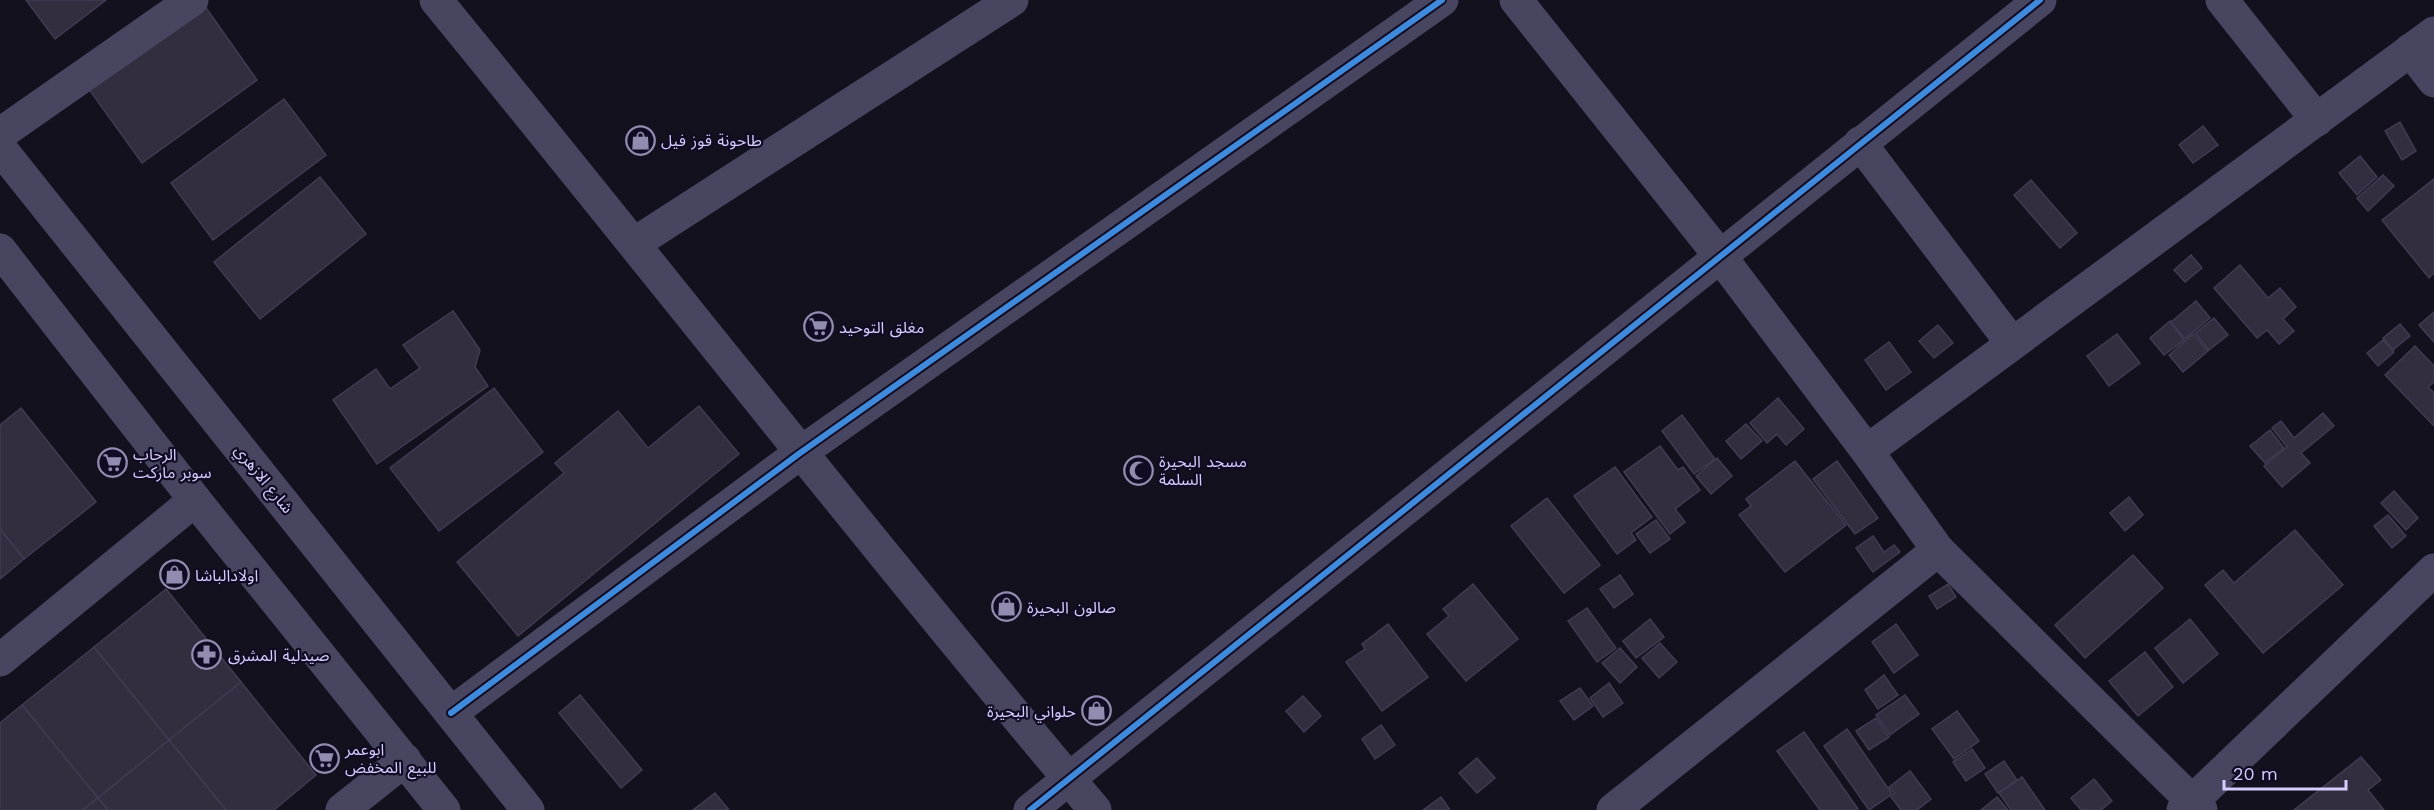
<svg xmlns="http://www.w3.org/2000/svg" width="2434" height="810" viewBox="0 0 2434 810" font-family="'Work Sans','Noto Sans Arabic',sans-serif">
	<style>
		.building { fill: #322e40; stroke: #413b52; stroke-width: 1.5 }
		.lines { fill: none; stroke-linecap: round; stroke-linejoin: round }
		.minor { stroke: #47455f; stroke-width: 33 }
		.tertiary { stroke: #47455f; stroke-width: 33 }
		.cycleway-casing { stroke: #110c23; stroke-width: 10 }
		.cycleway { stroke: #408adc; stroke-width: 6 }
		.labels { text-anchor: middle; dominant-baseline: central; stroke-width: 4.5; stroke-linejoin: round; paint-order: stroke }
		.poi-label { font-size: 16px; fill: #d6ceff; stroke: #110c23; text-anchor: start }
		.street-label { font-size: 16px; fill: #d6ceff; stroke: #110c23 }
	</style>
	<rect width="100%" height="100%" fill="#14111e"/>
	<g class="building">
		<polygon points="26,0 106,0 55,39"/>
		<polygon points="204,5 257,80 142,163 88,88"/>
		<polygon points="284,99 326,155 213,240 171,183"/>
		<polygon points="2400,122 2416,151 2402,160 2385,131"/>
		<polygon points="2203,126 2218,145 2193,163 2179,145"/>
		<polygon points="2360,156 2377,177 2357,195 2339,173"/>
		<polygon points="2383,175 2394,186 2368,211 2357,198"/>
		<polygon points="320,177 366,234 260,319 214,262"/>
		<polygon points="2434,179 2434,273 2429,278 2382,220"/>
		<polygon points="2031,180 2077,233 2060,248 2014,195"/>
		<polygon points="2191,255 2202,268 2185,282 2174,270"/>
		<polygon points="2240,265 2268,298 2280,288 2296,307 2283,319 2294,331 2279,344 2267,330 2257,338 2214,288"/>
		<polygon points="2196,301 2210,318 2185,339 2171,322"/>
		<polygon points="453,311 480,350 475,367 488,386 377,464 333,400 376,369 390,389 420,368 403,345"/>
		<polygon points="2434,312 2434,342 2419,325"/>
		<polygon points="2214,318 2228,335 2209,350 2195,333"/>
		<polygon points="2170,321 2184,340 2164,355 2150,338"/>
		<polygon points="2400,324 2410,336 2393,350 2383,338"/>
		<polygon points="1938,325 1953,343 1934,358 1919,341"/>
		<polygon points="2117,334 2140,363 2109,386 2087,356"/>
		<polygon points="2193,334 2208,351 2183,372 2169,355"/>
		<polygon points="2383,340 2394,352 2378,366 2367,353"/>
		<polygon points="1889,342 1911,372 1886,390 1865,360"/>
		<polygon points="2415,346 2434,366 2434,382 2428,387 2434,393 2434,426 2385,375"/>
		<polygon points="494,388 543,452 439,531 390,468"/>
		<polygon points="1778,398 1804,429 1786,445 1777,434 1767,443 1750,423"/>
		<polygon points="699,406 739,454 518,636 457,562 564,473 555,463 618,411 648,448"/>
		<polygon points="21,408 96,502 24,559 0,529 0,425"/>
		<polygon points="2323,413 2334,426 2301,453 2310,463 2282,487 2264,466 2287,447 2272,428 2281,421 2294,438"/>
		<polygon points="1682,415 1715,459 1694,474 1662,431"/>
		<polygon points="1746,424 1762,441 1741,459 1726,441"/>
		<polygon points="2270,430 2284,448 2265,463 2250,446"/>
		<polygon points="1660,446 1678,470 1683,467 1700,490 1675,509 1685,522 1670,534 1624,472"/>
		<polygon points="1717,458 1732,476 1711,494 1696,476"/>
		<polygon points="1795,461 1846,525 1785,572 1739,515 1751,506 1746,499"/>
		<polygon points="1837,461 1878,518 1855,534 1813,479"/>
		<polygon points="1615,467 1652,517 1631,533 1636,540 1617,554 1574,496"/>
		<polygon points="2394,491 2418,518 2406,530 2381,503"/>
		<polygon points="2129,497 2143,515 2125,531 2110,513"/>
		<polygon points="1547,498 1600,565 1564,593 1511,526"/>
		<polygon points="2388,515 2406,536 2392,548 2374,526"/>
		<polygon points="1656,520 1670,539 1650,553 1636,534"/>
		<polygon points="0,529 24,559 0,579"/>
		<polygon points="2295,530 2343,585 2263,653 2205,585 2223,570 2234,583"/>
		<polygon points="1873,536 1884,552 1894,545 1900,552 1873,572 1856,548"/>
		<polygon points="2133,555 2163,588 2085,658 2055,625"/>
		<polygon points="1620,575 1633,594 1614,608 1600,589"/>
		<polygon points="1473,584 1518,639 1466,681 1427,634 1449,616 1443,609"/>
		<polygon points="1948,584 1956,597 1937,609 1929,596"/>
		<polygon points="166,589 241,682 169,740 94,647"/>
		<polygon points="1587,608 1616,648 1597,662 1568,621"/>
		<polygon points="1650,619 1664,637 1636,658 1623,641"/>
		<polygon points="2190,619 2218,654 2183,683 2155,648"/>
		<polygon points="1388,624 1428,677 1382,711 1346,662 1365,649 1362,644"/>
		<polygon points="1896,624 1918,655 1894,673 1872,642"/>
		<polygon points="1660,643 1677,662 1659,678 1642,658"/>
		<polygon points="94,647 169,740 98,798 22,705"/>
		<polygon points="1620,648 1637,667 1620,683 1602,663"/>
		<polygon points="2145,652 2173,687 2138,716 2109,681"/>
		<polygon points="1884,675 1898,695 1878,709 1865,690"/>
		<polygon points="241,682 316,775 274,810 226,810 169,740"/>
		<polygon points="1609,683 1623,703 1603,717 1590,698"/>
		<polygon points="1580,688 1593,706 1574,720 1560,701"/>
		<polygon points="580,695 642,770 621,788 559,713"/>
		<polygon points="1905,695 1919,714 1890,735 1876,715"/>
		<polygon points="1303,696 1321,716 1304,732 1286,711"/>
		<polygon points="22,705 98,798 83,810 0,810 0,723"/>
		<polygon points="1957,711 1979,741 1954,759 1932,729"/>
		<polygon points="1876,718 1889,737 1869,750 1856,731"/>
		<polygon points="1381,725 1395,745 1375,759 1362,739"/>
		<polygon points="1847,729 1892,794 1869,810 1824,746"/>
		<polygon points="1804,732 1858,809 1857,810 1820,810 1777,751"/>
		<polygon points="169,740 226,810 108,810 98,798"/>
		<polygon points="1972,749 1985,768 1966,781 1953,762"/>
		<polygon points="2361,757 2381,780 2368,790 2384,810 2294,810"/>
		<polygon points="1477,758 1495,778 1477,793 1459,773"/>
		<polygon points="2004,761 2017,780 1998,793 1985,774"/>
		<polygon points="1910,771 1931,799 1917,810 1901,810 1891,797 1895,794 1889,787"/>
		<polygon points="2022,777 2045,810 2011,810 1999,793"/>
		<polygon points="2094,779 2112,801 2101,810 2081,810 2071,798"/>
		<polygon points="715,793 729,810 693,810"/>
		<polygon points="1441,797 1450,810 1423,810"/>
		<polygon points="1997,797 2008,810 1981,810"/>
		<polygon points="98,798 108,810 83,810"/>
	</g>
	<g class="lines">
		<g class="minor">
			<path d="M436 0C656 269 871 544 1095 810"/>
			<polyline points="1516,0 1720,256 1867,451 1938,550 2201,810"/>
			<polyline points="2222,0 2317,120"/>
			<polyline points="2410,50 2434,81"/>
			<polyline points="0,134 192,0"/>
			<polyline points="1860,143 2011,342"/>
			<polyline points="635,243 1012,0"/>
			<polyline points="1867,451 2434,33"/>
			<polyline points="0,660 195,500"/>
			<polyline points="451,713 800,453 1442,0"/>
			<polyline points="342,810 405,760"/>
			<polyline points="1030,810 2040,0"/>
			<polyline points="1613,810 1938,550"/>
			<polyline points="2183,810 2434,570"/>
		</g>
		<g class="tertiary">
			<polyline points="0,148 528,810"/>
			<polyline points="0,250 195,500 444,810"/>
		</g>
		<defs>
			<g id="cycleway">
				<polyline points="451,713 800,453 1442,0"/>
				<polyline points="1030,810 2040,0"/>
			</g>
		</defs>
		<use href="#cycleway" class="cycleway-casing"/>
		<use href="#cycleway" class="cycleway"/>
	</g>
	<defs>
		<symbol id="shop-ring" viewBox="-11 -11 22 22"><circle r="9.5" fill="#110c23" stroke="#928cb0" stroke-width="1.5"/><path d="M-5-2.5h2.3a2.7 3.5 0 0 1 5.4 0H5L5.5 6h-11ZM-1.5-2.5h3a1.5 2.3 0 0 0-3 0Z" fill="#928cb0"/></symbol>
		<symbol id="supermarket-ring" viewBox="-11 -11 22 22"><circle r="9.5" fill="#110c23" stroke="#928cb0" stroke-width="1.5"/><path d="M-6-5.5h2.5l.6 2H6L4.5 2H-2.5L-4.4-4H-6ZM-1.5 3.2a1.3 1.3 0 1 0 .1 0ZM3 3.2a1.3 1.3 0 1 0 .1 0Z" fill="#928cb0"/></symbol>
		<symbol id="mosque-ring" viewBox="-11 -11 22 22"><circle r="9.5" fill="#110c23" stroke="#928cb0" stroke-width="1.5"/><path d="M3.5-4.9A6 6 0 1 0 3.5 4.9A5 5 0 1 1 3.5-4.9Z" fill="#928cb0"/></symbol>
		<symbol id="pharmacy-ring" viewBox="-11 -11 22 22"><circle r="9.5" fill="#110c23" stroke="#928cb0" stroke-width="1.5"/><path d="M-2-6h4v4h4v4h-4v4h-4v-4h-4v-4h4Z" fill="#928cb0"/></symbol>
	</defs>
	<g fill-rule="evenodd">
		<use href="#shop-ring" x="624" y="124" width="33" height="33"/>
		<use href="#supermarket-ring" x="802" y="310" width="33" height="33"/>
		<use href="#supermarket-ring" x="96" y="446" width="33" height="33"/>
		<use href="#mosque-ring" x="1122" y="454" width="33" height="33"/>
		<use href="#shop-ring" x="158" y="558" width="33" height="33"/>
		<use href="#shop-ring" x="990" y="590" width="33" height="33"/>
		<use href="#pharmacy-ring" x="190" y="638" width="33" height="33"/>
		<use href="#shop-ring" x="1080" y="694" width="33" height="33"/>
		<use href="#supermarket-ring" x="308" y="742" width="33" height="33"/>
	</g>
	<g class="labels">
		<g class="poi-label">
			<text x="661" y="140">طاحونة قوز فيل</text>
			<text x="839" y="327">مغلق التوحيد</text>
			<text x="133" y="454">الرحاب<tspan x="133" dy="18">سوبر ماركت</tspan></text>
			<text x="1159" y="461">مسجد البحيرة<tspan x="1159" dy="18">السلمة</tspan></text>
			<text x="195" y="575">اولادالباشا</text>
			<text x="1027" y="607">صالون البحيرة</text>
			<text x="228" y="655">صيدلية المشرق</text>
			<text x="1076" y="711" text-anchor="end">حلواني البحيرة</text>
			<text x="345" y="749">ابوعمر<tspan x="345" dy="18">للبيع المخفض</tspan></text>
		</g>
		<g class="street-label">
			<text transform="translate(264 479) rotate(51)">شارع الازهري</text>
		</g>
	</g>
	<path d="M2224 780v9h122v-9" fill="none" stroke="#d6ceff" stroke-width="3"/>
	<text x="2233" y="780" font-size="18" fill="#d6ceff" stroke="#110c23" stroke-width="4.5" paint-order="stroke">20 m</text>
</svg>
